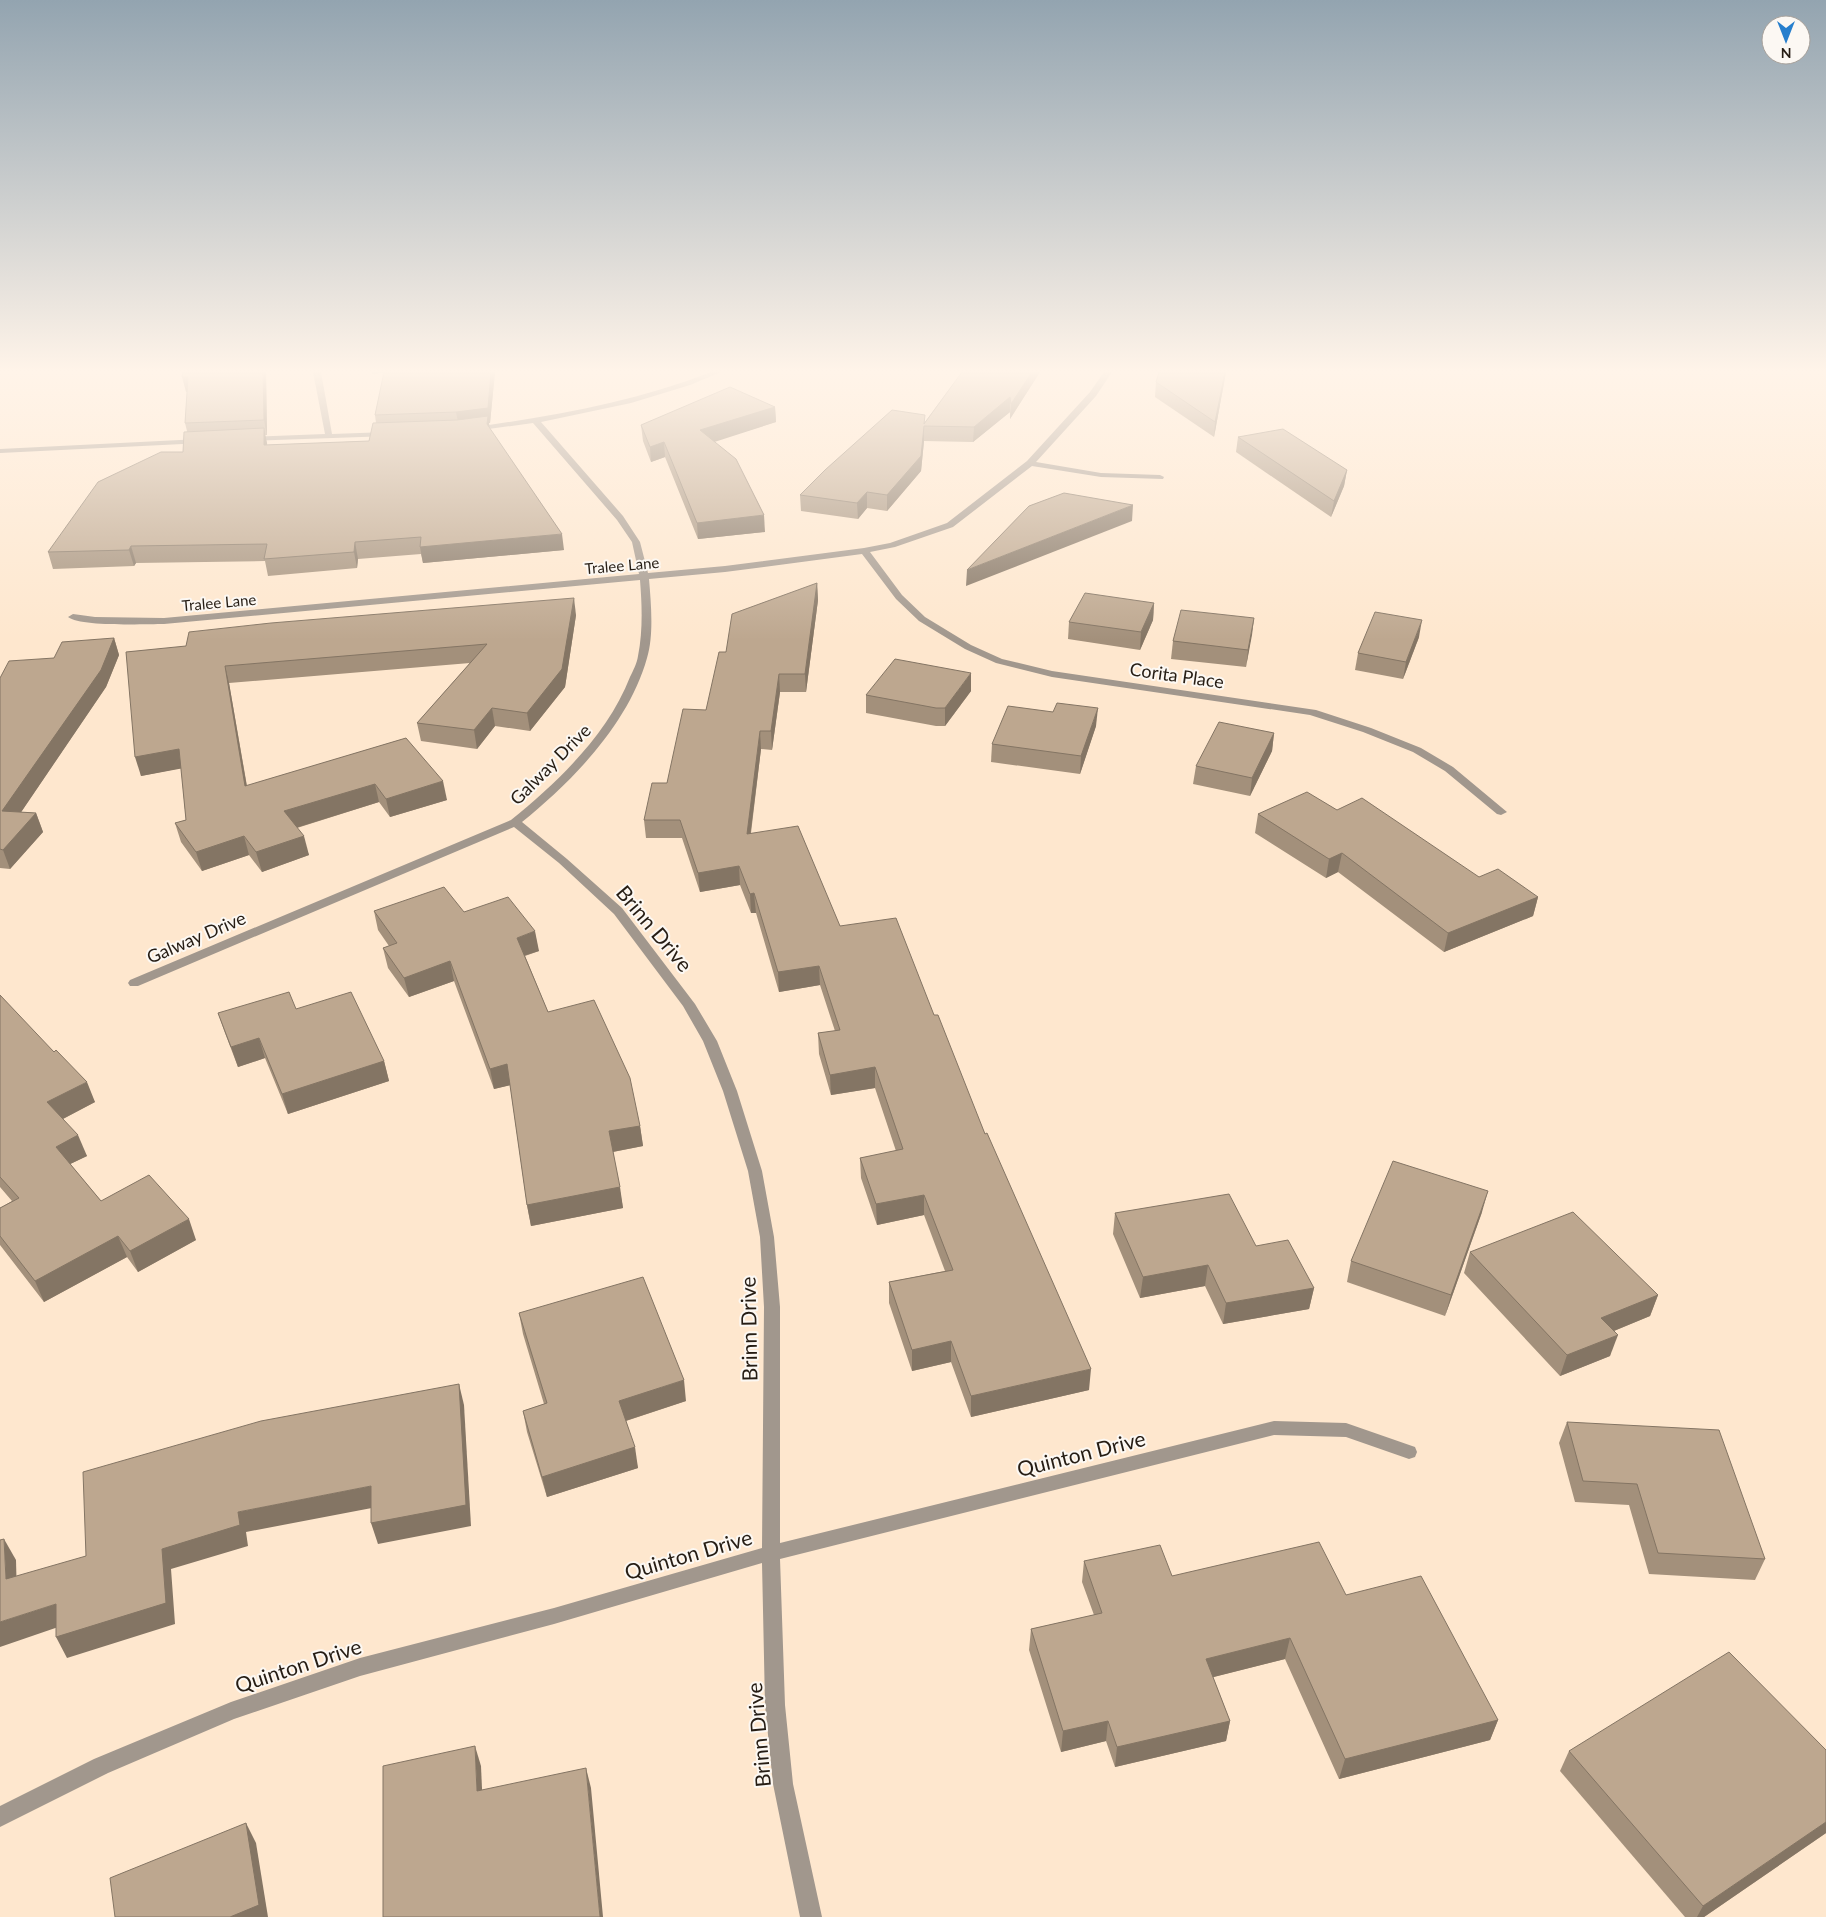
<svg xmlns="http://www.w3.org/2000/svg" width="1826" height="1917" viewBox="0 0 1826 1917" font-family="Lato,sans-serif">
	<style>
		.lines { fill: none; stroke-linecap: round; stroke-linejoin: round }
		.minor { fill: #a1978d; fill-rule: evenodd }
		.wall { fill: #a3907b }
		.shaded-wall { fill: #847564 }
		.building { fill: #bda78f; stroke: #847564 }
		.labels { text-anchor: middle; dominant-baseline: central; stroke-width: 4; stroke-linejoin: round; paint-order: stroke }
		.far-street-label { font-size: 15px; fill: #261d14; stroke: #fcf8f3 }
		.street-label { font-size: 18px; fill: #261d14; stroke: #fcf8f3 }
		.near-street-label { font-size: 21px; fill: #261d14; stroke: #fcf8f3 }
	</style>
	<rect width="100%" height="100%" fill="#fee7ce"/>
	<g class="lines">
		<g class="minor">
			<polygon points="313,372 321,372 332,434 387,432 390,432 390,436 247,441 246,439 250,437 325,434"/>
			<path d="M711 372H721L690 385 631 403 541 422 623 516 640 542 648 573 725 566 864 548 890 543 947 523 1027 461 1090 392 1104 372H1112L1096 396 1036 462 1101 473 1160 475 1164 477 1163 479 1101 477 1032 466 953 527 895 547 870 552 902 595 925 617 971 645 1002 659 1052 671 1316 710 1371 728 1421 748 1453 767 1507 812 1501 815 1497 814 1445 771 1413 752 1363 732 1310 715 1052 677 996 663 965 649 919 621 896 599 862 554 725 572 649 579C651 603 654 635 647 658 629 723 573 781 522 822L567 859 622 908 695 1004 717 1041 737 1091 762 1171 774 1237 780 1307V1543L1274 1421 1346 1423 1415 1447 1417 1452 1415 1457 1409 1459 1346 1437 1274 1435 780 1559 785 1705 793 1784 822 1917H800L773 1784 765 1705 762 1563 554 1624 360 1676 234 1719 108 1773 0 1827V1806L94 1759 231 1702 360 1658 554 1608 762 1548 764 1307 760 1237 748 1171 723 1091 703 1041 683 1006 614 914 559 863 514 827 138 986H130L128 983 130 980 511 820C558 782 608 734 630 677 633 671 637 663 638 656 643 631 642 605 640 580L164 624C146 624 80 627 68 617L73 614 95 617 164 618 639 574 632 542 617 520 533 423 474 431 470 429 474 427C555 416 634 402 711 372Z"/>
			<polygon points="200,439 203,439 203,443 0,453 0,449"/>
		</g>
	</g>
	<g class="wall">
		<polygon points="266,372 267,435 265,435 267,445 369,441 376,423 375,415 384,372 372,374 372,372 495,372 490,423 489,423 489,427 564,550 423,563 421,554 358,559 357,568 268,576 265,561 136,563 134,566 53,569 48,552 183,452 187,431 185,423 187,392 186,392"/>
		<polygon points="962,372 1040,372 1010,419 1010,412 973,442 924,441 921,471 887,511 867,508 858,519 801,511 800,495 925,422"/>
		<polygon points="1226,372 1214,437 1155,397 1156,382"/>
		<polygon points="775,407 776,422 714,441 765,532 698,539 665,457 651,462 643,441 641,425"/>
		<polygon points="1238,437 1347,470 1344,486 1331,517 1236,452"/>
		<polygon points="817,583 818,600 806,692 780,692 772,750 761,749 751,833 840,926 934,1015 985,1134 1089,1390 971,1417 951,1362 912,1371 889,1303 889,1282 945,1271 924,1215 877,1225 861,1178 860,1158 896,1151 875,1088 831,1095 819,1054 818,1033 835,1031 820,985 779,992 756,913 751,913 740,885 700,892 682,838 646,838 644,820 667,783 706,710 726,652"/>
		<polygon points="1154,603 1153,620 1140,650 1068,639 1069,622"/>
		<polygon points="576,615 565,687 530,731 495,726 477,749 421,741 417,723 470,663 229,683 247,786 406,738 447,800 390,817 379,802 297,828 309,855 262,872 249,855 202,871 181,842 175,823 186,820 181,768 141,776 126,652"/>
		<polygon points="1254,618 1246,667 1171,659 1173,641"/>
		<polygon points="1419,637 1403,679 1355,670 1358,653"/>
		<polygon points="114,638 119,655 106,687 21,812 36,813 43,832 10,869 0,868 0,678 54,658"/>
		<polygon points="971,691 945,726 936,726 866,713 866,695"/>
		<polygon points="1096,726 1080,774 991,762 992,744"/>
		<polygon points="1274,733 1272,751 1250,796 1193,784 1196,766"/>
		<polygon points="1337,810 1479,877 1538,897 1533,916 1444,952 1338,872 1326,878 1255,833 1258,814"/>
		<polygon points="374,911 464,912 539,951 525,956 548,1012 640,1126 643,1146 613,1152 623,1208 531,1226 527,1205 510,1085 494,1089 454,981 409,997 388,968 383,948 389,946 378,930"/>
		<polygon points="0,995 95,1102 63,1119 87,1156 70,1164 101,1201 196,1240 138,1272 127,1257 44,1302 0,1245 0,1208 12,1201 0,1187"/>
		<polygon points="296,1009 384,1061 389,1081 288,1114 265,1058 238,1067 225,1033 218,1013"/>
		<polygon points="1482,1212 1445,1316 1347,1282 1351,1261"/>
		<polygon points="1115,1213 1256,1246 1314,1288 1309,1309 1223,1324 1205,1286 1140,1298 1113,1234"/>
		<polygon points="1470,1252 1658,1295 1650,1316 1614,1331 1610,1356 1560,1376 1464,1273"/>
		<polygon points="519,1313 686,1401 626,1421 638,1468 547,1497 527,1432 523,1411 544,1404 523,1334"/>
		<polygon points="1567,1422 1765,1559 1755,1580 1649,1574 1629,1505 1575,1502 1559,1443"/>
		<polygon points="1084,1561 1172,1576 1346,1595 1498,1720 1490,1740 1339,1779 1285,1659 1213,1677 1230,1721 1226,1741 1115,1767 1106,1741 1061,1752 1029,1650 1031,1629 1094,1615 1082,1582"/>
		<polygon points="1826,1750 1826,1833 1704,1917 1685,1917 1560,1771 1569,1751"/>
	</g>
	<g class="shaded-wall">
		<polygon points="263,372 266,372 267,435 264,420"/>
		<polygon points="372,372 390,372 372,374"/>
		<polygon points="491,372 495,372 490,423 489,423 490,431 459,427 456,412"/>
		<polygon points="1032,372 1040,372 1010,419 1011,404"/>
		<polygon points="1225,372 1226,372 1214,437 1215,422"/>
		<polygon points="182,377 188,377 192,391 186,392"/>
		<polygon points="1010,397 1010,412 973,442 974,427"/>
		<polygon points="775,407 776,422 702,446 700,430"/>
		<polygon points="924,426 924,441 921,471 887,511 887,495"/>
		<polygon points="264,428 267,443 268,461 264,445"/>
		<polygon points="664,442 665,457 651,462 650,447"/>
		<polygon points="1347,470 1344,486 1331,517 1334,501"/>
		<polygon points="867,492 867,508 858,519 857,503"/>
		<polygon points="1133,505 1132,521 966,586 967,570"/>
		<polygon points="764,515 765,532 698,539 697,523"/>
		<polygon points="562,534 564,550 423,563 420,547"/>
		<polygon points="355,542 358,559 357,568 354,552"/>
		<polygon points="131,546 136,563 134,566 129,550"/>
		<polygon points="817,583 818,600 806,692 805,674"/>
		<polygon points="574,598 576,615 565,687 530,731 527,713"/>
		<polygon points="1154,603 1153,620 1140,650 1141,632"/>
		<polygon points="1254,618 1252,635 1246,667 1248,650"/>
		<polygon points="1422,620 1419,637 1403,679 1406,662"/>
		<polygon points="114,638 119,655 106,687 9,830 2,811"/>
		<polygon points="225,666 229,683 250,805 245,786"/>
		<polygon points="971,673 971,691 945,726 945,708"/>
		<polygon points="779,674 780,692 772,750 771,731"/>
		<polygon points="492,708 495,726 477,749 474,730"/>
		<polygon points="1098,708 1096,726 1080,774 1081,756"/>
		<polygon points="760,731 761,749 748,853 747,834"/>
		<polygon points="1274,733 1272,751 1250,796 1252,778"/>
		<polygon points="179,749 184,768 141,776 135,757"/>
		<polygon points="443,781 447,800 390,817 386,799"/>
		<polygon points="375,784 379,802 289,830 284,811"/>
		<polygon points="36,813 43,832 10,869 3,850"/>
		<polygon points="244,836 249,855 202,871 196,852"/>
		<polygon points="304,836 309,855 262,872 256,852"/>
		<polygon points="1342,853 1338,872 1326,878 1329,859"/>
		<polygon points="739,866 740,885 700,892 698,873"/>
		<polygon points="754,893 756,913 751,913 750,894"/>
		<polygon points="1538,897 1533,916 1444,952 1448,933"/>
		<polygon points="535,931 539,951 520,957 517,938"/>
		<polygon points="450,961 454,981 409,997 404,978"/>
		<polygon points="819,966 820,985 779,992 778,972"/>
		<polygon points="259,1038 265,1058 238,1067 231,1047"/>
		<polygon points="384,1061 389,1081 288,1114 282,1094"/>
		<polygon points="507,1064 511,1085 494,1089 490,1069"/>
		<polygon points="875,1067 875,1088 831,1095 830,1075"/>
		<polygon points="87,1082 95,1102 55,1123 47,1102"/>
		<polygon points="640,1126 643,1146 612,1152 609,1131"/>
		<polygon points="78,1135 87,1156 64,1167 56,1147"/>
		<polygon points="620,1187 623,1208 531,1226 527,1205"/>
		<polygon points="1488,1191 1482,1212 1445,1316 1451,1295"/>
		<polygon points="924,1195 924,1215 877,1225 876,1204"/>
		<polygon points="189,1219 196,1240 138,1272 130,1251"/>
		<polygon points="118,1236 127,1257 44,1302 35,1281"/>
		<polygon points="1208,1265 1205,1286 1140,1298 1143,1277"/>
		<polygon points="1314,1288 1309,1309 1223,1324 1226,1303"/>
		<polygon points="1658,1295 1650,1316 1594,1339 1601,1318"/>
		<polygon points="1618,1335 1610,1356 1560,1376 1567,1355"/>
		<polygon points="951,1341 951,1362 912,1371 912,1350"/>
		<polygon points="1091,1369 1089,1390 971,1417 971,1396"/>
		<polygon points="684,1380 686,1401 622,1422 619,1401"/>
		<polygon points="459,1384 464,1405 471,1526 378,1544 371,1523"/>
		<polygon points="635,1447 638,1468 547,1497 542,1477"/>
		<polygon points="371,1486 377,1507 246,1532 248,1546 171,1569 175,1624 67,1658 56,1637 162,1549 238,1512"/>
		<polygon points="4,1539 16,1560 17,1600 6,1579"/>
		<polygon points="56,1604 67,1624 0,1647 0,1622"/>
		<polygon points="1290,1638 1285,1659 1202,1680 1206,1659"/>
		<polygon points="1498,1720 1490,1740 1339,1779 1345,1759"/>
		<polygon points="1108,1721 1106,1741 1061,1752 1063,1731"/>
		<polygon points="1230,1721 1226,1741 1115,1767 1117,1747"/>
		<polygon points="475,1746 481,1766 483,1811 477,1791"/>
		<polygon points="586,1768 591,1788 603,1917 600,1917"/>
		<polygon points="1826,1822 1826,1833 1704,1917 1697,1917 1703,1906"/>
		<polygon points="246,1823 256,1843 268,1917 230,1917"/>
	</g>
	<g class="building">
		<polygon points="183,372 263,372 264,420 185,423 188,377 182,377"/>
		<polygon points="384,372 491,372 488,408 456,412 375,415"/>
		<polygon points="962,372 1032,372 1011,404 1010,397 974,427 924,426 921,456 887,495 867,492 857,503 800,495 825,470 892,410 925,415 924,424"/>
		<polygon points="1159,372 1225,372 1215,422 1156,382"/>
		<polygon points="730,387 775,407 700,430 736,459 764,515 697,523 664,442 650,447 641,425"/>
		<polygon points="488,416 487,424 562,534 420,547 421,537 355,542 354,552 264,559 267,544 131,546 129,550 48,552 98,482 161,452 183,452 184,432 264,428 264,445 369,441 373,423 457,420"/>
		<polygon points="1283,429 1347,470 1334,501 1238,437"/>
		<polygon points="1064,493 1133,505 967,570 1029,506"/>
		<polygon points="817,583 805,674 779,674 771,731 760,731 747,834 798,826 840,926 896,918 934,1015 938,1015 985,1134 987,1133 1091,1369 971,1396 951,1341 912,1350 889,1282 953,1270 924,1195 876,1204 860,1158 903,1149 875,1067 830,1075 818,1033 840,1030 819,966 778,972 754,893 750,894 739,866 698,873 680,820 644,820 652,783 667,783 683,709 706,710 719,652 726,652 732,614"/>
		<polygon points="1085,593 1154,603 1141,632 1069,622"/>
		<polygon points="574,598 562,669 527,713 492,708 474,730 417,723 487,644 225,666 245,786 406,738 443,781 386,799 375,784 284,811 304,836 256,852 244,836 196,852 175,823 186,820 179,749 135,757 126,652 186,646 189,632 271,623"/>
		<polygon points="1181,610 1254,618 1248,650 1173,641"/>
		<polygon points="1375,612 1422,620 1406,662 1358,653"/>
		<polygon points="114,638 101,670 2,811 36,813 3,850 0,849 0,678 9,661 54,658 62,642"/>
		<polygon points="895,659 971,673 945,708 936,708 866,695"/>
		<polygon points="1057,703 1098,708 1081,756 992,744 1008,706 1053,712"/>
		<polygon points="1219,722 1274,733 1252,778 1196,766"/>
		<polygon points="1307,792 1337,810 1362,798 1479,877 1498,869 1538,897 1448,933 1342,853 1329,859 1258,814"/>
		<polygon points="444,887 464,912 508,897 535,931 517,938 548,1012 594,1000 630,1078 640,1126 609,1131 620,1187 527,1205 507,1064 490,1069 450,961 404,978 383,948 397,943 374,911"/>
		<polygon points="289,992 296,1009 351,992 384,1061 282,1094 259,1038 231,1047 218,1013"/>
		<polygon points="0,995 54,1052 56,1050 87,1082 47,1102 78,1135 56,1147 101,1201 149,1175 189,1219 130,1251 118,1236 35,1281 0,1236 0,1208 19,1198 0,1177"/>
		<polygon points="1393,1161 1488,1191 1451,1295 1351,1261"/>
		<polygon points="1229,1194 1256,1246 1288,1240 1314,1288 1226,1303 1208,1265 1143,1277 1115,1213"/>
		<polygon points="1573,1212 1658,1295 1601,1318 1618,1335 1567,1355 1470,1252"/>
		<polygon points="643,1277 684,1380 619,1401 635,1447 542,1477 523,1411 547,1403 519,1313"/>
		<polygon points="459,1384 466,1505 371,1523 371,1486 238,1512 240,1525 162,1549 166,1603 56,1637 56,1604 0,1622 0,1540 4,1539 6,1579 86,1556 83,1472 261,1421"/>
		<polygon points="1567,1422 1719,1430 1765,1559 1658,1553 1637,1484 1583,1481"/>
		<polygon points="1319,1542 1346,1595 1421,1576 1498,1720 1345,1759 1290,1638 1206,1659 1230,1721 1117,1747 1108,1721 1063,1731 1031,1629 1102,1613 1084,1561 1160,1545 1172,1576"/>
		<polygon points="1729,1652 1826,1750 1826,1822 1703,1906 1569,1751"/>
		<polygon points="475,1746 477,1791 586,1768 600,1917 383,1917 383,1766"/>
		<polygon points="246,1823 259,1905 230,1917 115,1917 110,1878"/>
	</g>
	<linearGradient id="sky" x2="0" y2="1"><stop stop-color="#93a4b0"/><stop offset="0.58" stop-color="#fff4e9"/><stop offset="1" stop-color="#fff4e9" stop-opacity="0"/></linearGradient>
	<rect width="1826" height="640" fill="url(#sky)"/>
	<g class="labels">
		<g class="far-street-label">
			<text transform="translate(622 565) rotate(-5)">Tralee Lane</text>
			<text transform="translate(219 602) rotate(-5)">Tralee Lane</text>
		</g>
		<g class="street-label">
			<text transform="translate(1177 675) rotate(8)">Corita Place</text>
			<text transform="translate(550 764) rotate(-45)">Galway Drive</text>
			<text transform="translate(196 937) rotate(-23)">Galway Drive</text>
		</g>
		<g class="near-street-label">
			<text transform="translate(655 928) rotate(50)">Brinn Drive</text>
			<text transform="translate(748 1329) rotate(-91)">Brinn Drive</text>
			<text transform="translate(1081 1453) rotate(-14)">Quinton Drive</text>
			<text transform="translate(688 1554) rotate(-16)">Quinton Drive</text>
			<text transform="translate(298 1665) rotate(-18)">Quinton Drive</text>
			<text transform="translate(758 1735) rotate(-95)">Brinn Drive</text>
		</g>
	</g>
	<g transform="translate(1786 40) rotate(180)"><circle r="24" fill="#fcf8f3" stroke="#a6a09a"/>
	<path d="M0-4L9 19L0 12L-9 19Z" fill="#277fcd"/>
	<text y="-8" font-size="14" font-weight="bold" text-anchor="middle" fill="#261d14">N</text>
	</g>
</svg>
